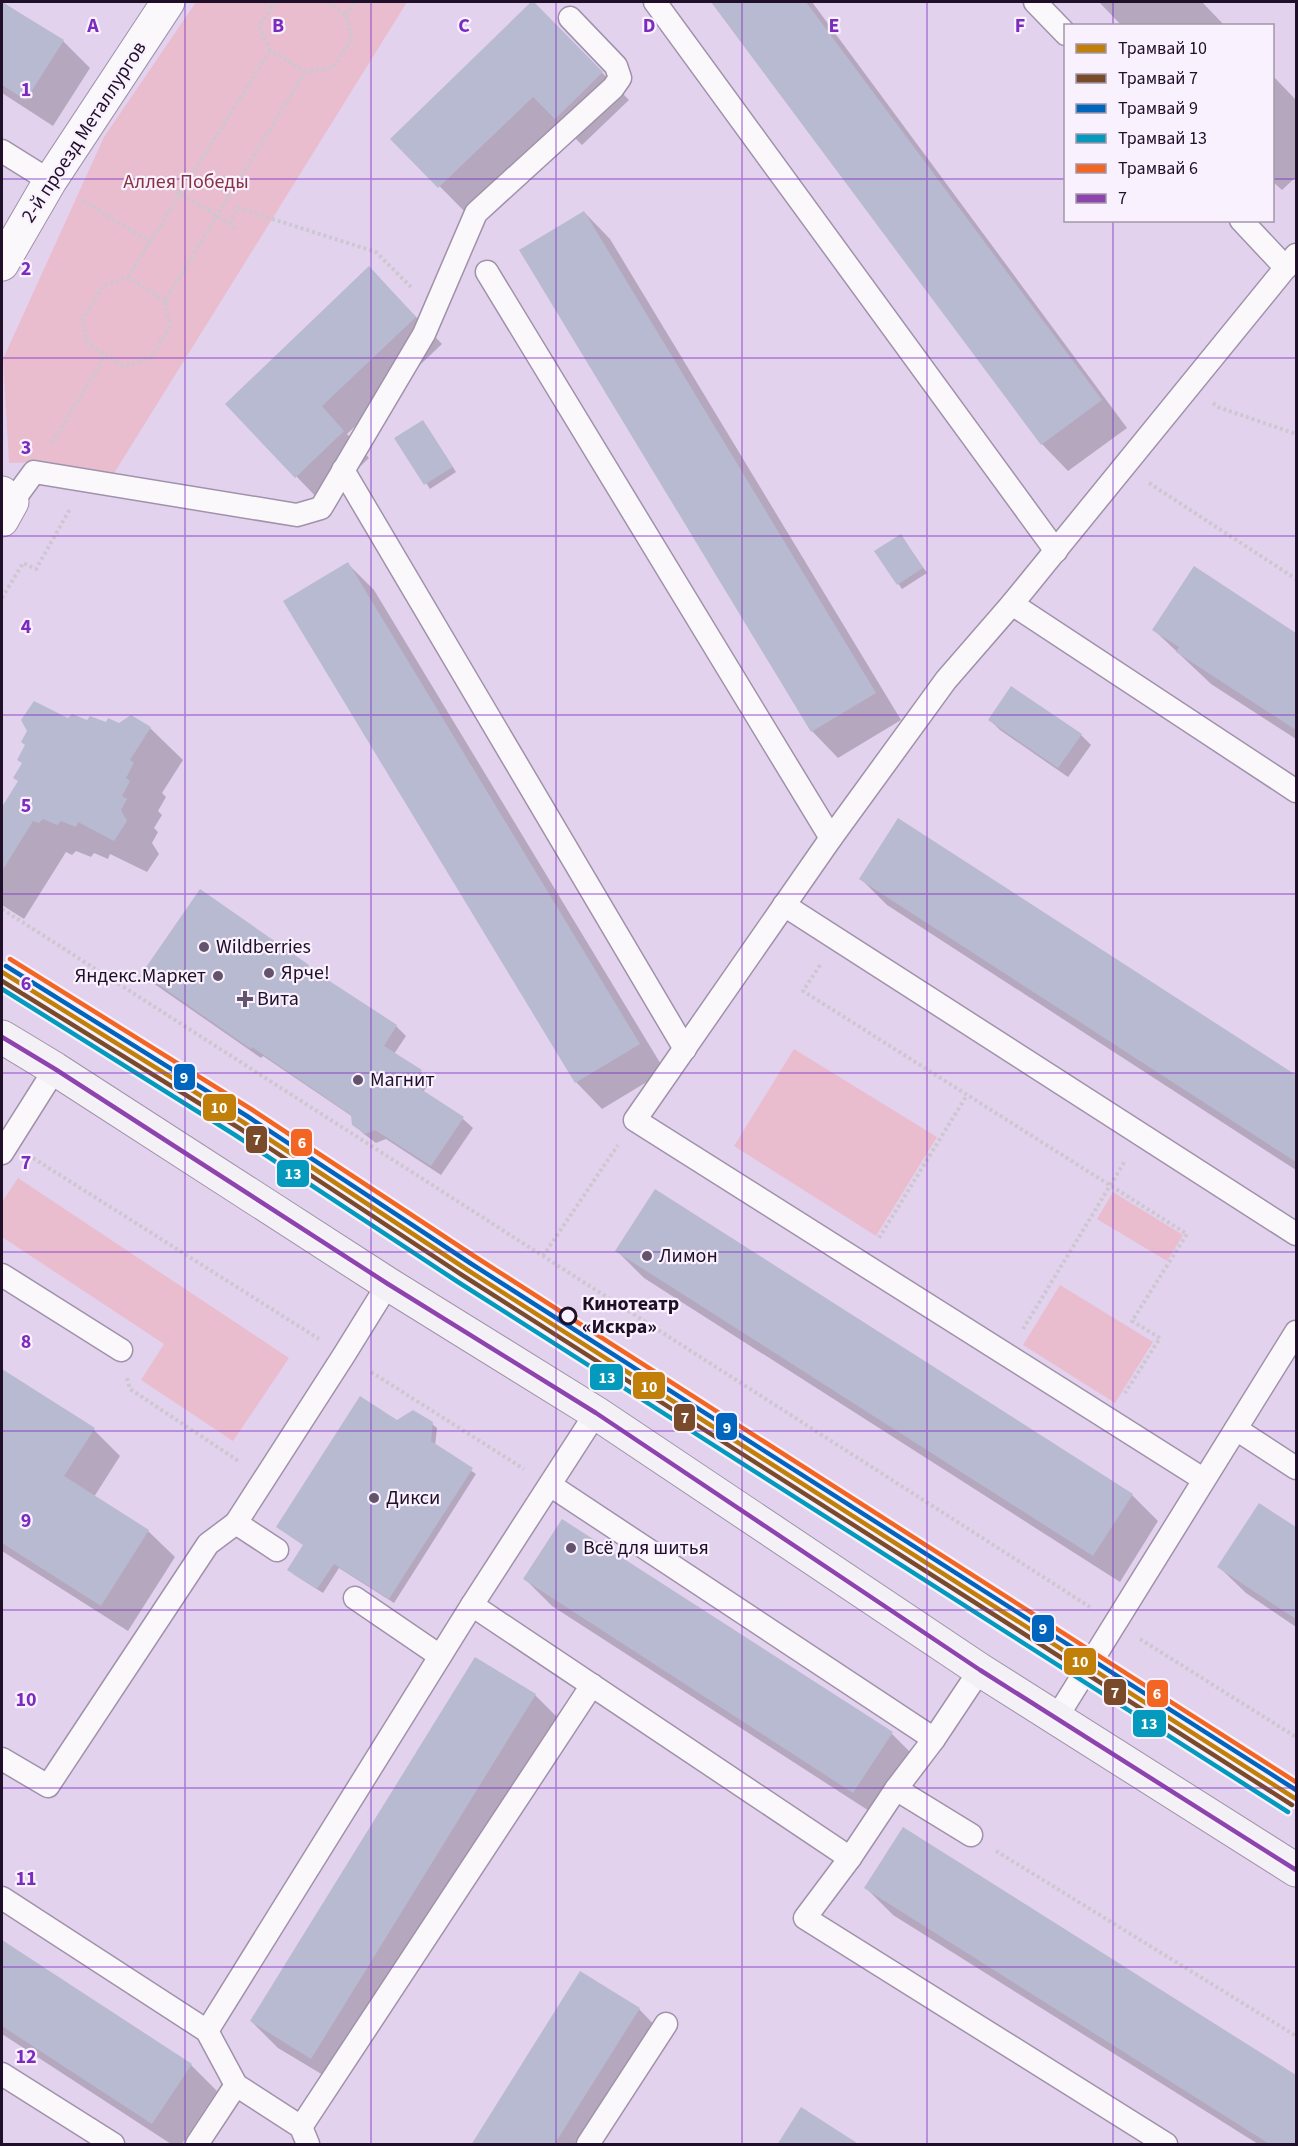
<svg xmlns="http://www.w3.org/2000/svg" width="1298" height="2146" viewBox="0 0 1298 2146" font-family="'Source Sans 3',sans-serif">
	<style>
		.green { fill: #e9bdce }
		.shadow { fill: #0003 }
		.building { fill: #b8bad2 }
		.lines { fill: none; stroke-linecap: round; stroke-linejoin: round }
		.service-casing { stroke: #a092aa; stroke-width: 25 }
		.minor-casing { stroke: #a092aa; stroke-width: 35 }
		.secondary-casing { stroke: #a092aa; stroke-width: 35 }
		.path { stroke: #cdc8d0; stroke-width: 4; stroke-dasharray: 3 3; stroke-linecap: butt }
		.service { stroke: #fbf8fc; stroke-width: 22 }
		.minor { stroke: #fbf8fc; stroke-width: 33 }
		.secondary { stroke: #f4f1f6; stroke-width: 33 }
		.bus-1-casing { stroke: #f9f1fe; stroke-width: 9 }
		.bus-1 { stroke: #8e44ad; stroke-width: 4.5 }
		.tram-1-casing { stroke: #f9f1fe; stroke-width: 9 }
		.tram-2-casing { stroke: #f9f1fe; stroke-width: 9 }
		.tram-3-casing { stroke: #f9f1fe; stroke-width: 9 }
		.tram-4-casing { stroke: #f9f1fe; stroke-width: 9 }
		.tram-5-casing { stroke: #f9f1fe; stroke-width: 9 }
		.tram-1 { stroke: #c1800a; stroke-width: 4.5 }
		.tram-2 { stroke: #7a4b2a; stroke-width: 4.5 }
		.tram-3 { stroke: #0065bd; stroke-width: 4.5 }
		.tram-4 { stroke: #039abd; stroke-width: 4.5 }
		.tram-5 { stroke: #f26522; stroke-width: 4.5 }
		.grid { fill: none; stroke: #7b2cbf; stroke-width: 1.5; stroke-opacity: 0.55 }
		.poi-dot { fill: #64536d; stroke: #f9f1fe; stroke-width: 2 }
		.stop-dot { fill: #f9f1fe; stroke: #1f0f28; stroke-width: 3 }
		.labels { text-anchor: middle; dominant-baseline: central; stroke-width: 4.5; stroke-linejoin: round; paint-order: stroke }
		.street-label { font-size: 20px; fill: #1f0f28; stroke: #f9f1fe }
		.park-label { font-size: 20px; fill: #883242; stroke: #f9f1fe }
		.poi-label { font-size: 20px; fill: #1f0f28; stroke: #f9f1fe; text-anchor: start }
		.stop-label { font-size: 20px; font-weight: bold; fill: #1f0f28; stroke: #f9f1fe; text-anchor: start }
		.grid-label { font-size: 20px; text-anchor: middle; font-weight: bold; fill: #7b2cbf; stroke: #f9f1fe; stroke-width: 4.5; stroke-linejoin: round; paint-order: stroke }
		.line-badge { stroke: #f9f1fe; stroke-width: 2 }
		.badge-label { font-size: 16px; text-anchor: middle; font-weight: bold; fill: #fff }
	</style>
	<rect width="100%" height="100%" fill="#e3d2ee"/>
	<g class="green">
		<polygon points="196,2 407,2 113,475 105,472 41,462 9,463 3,359 104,137"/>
		<polygon points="794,1049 937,1137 876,1236 734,1146"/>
		<polygon points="18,1178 289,1358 233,1441 141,1380 164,1344 2,1237 2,1202"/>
		<polygon points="1113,1192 1183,1235 1167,1261 1097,1219"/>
		<polygon points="1060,1285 1153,1342 1115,1403 1023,1345"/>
	</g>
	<g class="shadow">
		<polygon points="2,2 63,41 90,68 53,126 2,93"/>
		<polygon points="533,2 629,100 582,145 560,123 466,213 393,139"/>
		<polygon points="713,2 812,2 1127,428 1068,471 1042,444"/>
		<polygon points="1099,2 1202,2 1225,26 1122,26"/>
		<polygon points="1272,75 1296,100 1296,177 1282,190 1272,181"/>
		<polygon points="584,212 610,239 901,720 838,758 812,731 521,251"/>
		<polygon points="395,295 442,344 347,434 369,458 322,503 227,404"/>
		<polygon points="427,427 456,472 430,489 397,438"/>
		<polygon points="901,536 927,573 902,589 876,552"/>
		<polygon points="348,564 374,590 665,1071 602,1109 576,1082 285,602"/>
		<polygon points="1194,568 1296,635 1296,739 1211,684 1154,630"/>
		<polygon points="69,720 150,728 183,760 162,793 166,797 158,811 162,815 154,828 158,832 152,843 159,854 147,872 110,854 108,859 94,853 91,857 76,851 72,855 66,852 24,919 2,905 2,810 19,782"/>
		<polygon points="990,720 1081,735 1091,745 1068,777 1000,730"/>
		<polygon points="899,820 1296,1077 1296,1170 887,905 861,879"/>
		<polygon points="200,891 308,967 316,974 396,1026 406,1036 394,1054 421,1072 431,1081 423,1092 463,1119 473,1128 441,1175 386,1139 376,1143 364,1134 353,1124 353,1117 263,1056 261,1058 153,983 143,973"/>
		<polygon points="617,1251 1132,1495 1158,1521 1120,1582 644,1278"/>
		<polygon points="2,1371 94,1430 120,1456 94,1497 148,1531 175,1557 128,1631 2,1551"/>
		<polygon points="432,1424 437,1428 435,1446 476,1474 394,1603 339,1568 323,1593 293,1574 305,1546 278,1527"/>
		<polygon points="1260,1505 1296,1529 1296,1627 1246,1593 1219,1567"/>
		<polygon points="525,1579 892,1734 918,1760 880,1818 552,1606"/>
		<polygon points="535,1695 562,1722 338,2084 278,2048 251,2021"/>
		<polygon points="903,1830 1296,2077 1296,2144 1258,2144 893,1915 866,1888"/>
		<polygon points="2,1941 191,2065 217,2091 182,2144 171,2144 2,2034"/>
		<polygon points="639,2009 665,2036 597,2144 473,2144"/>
	</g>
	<g class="building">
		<polygon points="2,2 64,40 26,100 2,85"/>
		<polygon points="531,2 534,2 603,72 555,119 533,97 438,188 390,139"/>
		<polygon points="711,2 806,2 1102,400 1041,445"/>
		<polygon points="584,211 876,693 811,732 519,250"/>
		<polygon points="369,266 416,317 322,406 344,431 295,478 225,404"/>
		<polygon points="423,420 453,467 424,485 394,438"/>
		<polygon points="901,534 923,568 897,585 874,551"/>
		<polygon points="348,562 640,1044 575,1083 283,601"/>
		<polygon points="1194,566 1296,633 1296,730 1176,652 1179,647 1152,630"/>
		<polygon points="1011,686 1082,734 1058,768 988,720"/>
		<polygon points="34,701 68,718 72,714 87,720 90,716 106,722 108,718 119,723 131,715 151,727 130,760 134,763 126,778 130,781 122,796 127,799 121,810 127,821 114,841 78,822 76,827 61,821 57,825 43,819 39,823 33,821 2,871 2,807 18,781 13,778 22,763 17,760 25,745 21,742 27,731 21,720"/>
		<polygon points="898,818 1296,1075 1296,1162 859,879"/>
		<polygon points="200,889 309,965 308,967 397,1025 384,1046 422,1070 413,1084 464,1117 431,1166 375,1130 365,1134 352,1125 351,1115 252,1047 251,1049 142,973"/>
		<polygon points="655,1189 1133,1494 1093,1556 615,1251"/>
		<polygon points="2,1369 95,1428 64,1476 149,1530 101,1606 2,1543"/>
		<polygon points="360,1396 397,1420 413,1410 433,1422 431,1441 473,1468 389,1599 334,1564 317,1589 287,1570 303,1545 276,1527"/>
		<polygon points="1259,1503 1296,1527 1296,1619 1217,1567"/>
		<polygon points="562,1519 893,1732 853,1793 523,1579"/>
		<polygon points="475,1657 536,1694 311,2059 250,2021"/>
		<polygon points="903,1827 1296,2075 1296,2145 1271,2145 864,1888"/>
		<polygon points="2,1940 192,2064 152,2124 2,2026"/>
		<polygon points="580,1971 640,2008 554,2145 471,2145"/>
		<polygon points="801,2107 860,2145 777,2145"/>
	</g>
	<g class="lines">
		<defs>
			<g id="service">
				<polyline points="655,2 1056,551"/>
				<polyline points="1035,2 1066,34"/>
				<polyline points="2,151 50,181"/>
				<polyline points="1241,220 1286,268"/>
				<polyline points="487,272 831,838"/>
				<polyline points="343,470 685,1049"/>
				<polyline points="12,502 34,472 297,515 321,508 424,334 476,213 613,88 620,78 616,66 570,18"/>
				<polyline points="1012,604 1296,791"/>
				<polyline points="784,905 1296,1234"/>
				<polyline points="2,1153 55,1069"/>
				<polyline points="2,1275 121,1350"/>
				<polyline points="1236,1429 1296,1468"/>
				<polyline points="1203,1479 635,1120 831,838 946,680 1012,604 1296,255"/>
				<polyline points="550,1485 934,1739"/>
				<polyline points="277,1550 236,1523 344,1355 388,1284"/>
				<polyline points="355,1598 440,1656"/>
				<polyline points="472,1605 850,1858"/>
				<polyline points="980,1670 934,1739 896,1789 850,1858 805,1918 1166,2144"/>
				<polyline points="1057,1717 1296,1332"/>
				<polyline points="2,1759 48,1786 208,1544 236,1523"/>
				<polyline points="896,1789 971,1835"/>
				<polyline points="2,1898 207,2031 236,2085 301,2127 308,2144"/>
				<polyline points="207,2031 472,1605 596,1413"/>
				<polyline points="2,2074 113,2144"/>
				<polyline points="301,2127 592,1685"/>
				<polyline points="197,2144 236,2085"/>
				<polyline points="588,2144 666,2024"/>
			</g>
			<g id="minor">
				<polyline points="2,264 50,181 168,2"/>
				<polyline points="2,493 12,502 2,520"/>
			</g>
			<polyline id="secondary" points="2,1037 55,1069 388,1284 596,1413 980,1670 1296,1870"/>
		</defs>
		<use href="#service" class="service-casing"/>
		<use href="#minor" class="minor-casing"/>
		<use href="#secondary" class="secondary-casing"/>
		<g class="path">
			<polyline points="265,2 272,7"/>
			<polyline points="276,2 259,26 270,50 305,72 332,68 352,39 346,15 327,2"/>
			<polyline points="346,15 355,2"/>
			<polyline points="167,185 236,228"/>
			<polyline points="82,200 150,242"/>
			<polyline points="229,224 238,208 376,252 411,287"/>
			<polyline points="128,277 270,50"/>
			<polyline points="165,301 128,277 103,286 82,321 88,344 123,366 150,358 170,327 165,301 305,72"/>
			<polyline points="1213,403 1218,407 1296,434"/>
			<polyline points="52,443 105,356"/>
			<polyline points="1149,483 1296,579"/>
			<polyline points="2,598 23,563 36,569 70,509"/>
			<polyline points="2,909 1090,1607"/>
			<polyline points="820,965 803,991 1187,1234 1132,1321 1160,1338 1125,1393"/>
			<polyline points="33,1158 319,1339"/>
			<polyline points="879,1238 967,1095"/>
			<polyline points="543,1256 618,1145"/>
			<polyline points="1023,1329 1125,1161"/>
			<polyline points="371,1372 524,1469"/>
			<polyline points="127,1378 130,1389 240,1462"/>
			<polyline points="1140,1639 1296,1737"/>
			<polyline points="996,1851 1296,2036"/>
		</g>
		<use href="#service" class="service"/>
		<use href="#minor" class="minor"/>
		<use href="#secondary" class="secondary"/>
		<defs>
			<polyline id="bus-1" points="2,1037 55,1069 388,1284 596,1413 980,1670 1296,1870"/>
		</defs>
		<use href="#bus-1" class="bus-1-casing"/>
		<use href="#bus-1" class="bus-1"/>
		<defs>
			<polyline id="tram-1" points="2,972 243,1122 466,1269 1296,1799"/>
			<polyline id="tram-2" points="2,981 239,1128 462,1275 1292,1805"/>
			<polyline id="tram-3" points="6,966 247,1116 470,1263 1296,1790"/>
			<polyline id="tram-4" points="2,989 235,1135 458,1282 1288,1812"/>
			<polyline id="tram-5" points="10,959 251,1109 474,1256 1296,1782"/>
		</defs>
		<use href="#tram-1" class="tram-1-casing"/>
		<use href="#tram-2" class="tram-2-casing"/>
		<use href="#tram-3" class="tram-3-casing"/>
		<use href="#tram-4" class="tram-4-casing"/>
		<use href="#tram-5" class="tram-5-casing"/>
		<use href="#tram-1" class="tram-1"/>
		<use href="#tram-2" class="tram-2"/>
		<use href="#tram-3" class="tram-3"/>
		<use href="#tram-4" class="tram-4"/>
		<use href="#tram-5" class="tram-5"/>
	</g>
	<path class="grid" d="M185 2V2144M371 2V2144M556 2V2144M742 2V2144M927 2V2144M1113 2V26M2 179H1066M1272 179H1296M1113 220V2144M2 358H1296M2 536H1296M2 715H1296M2 894H1296M2 1073H1296M2 1252H1296M2 1431H1296M2 1610H1296M2 1788H1296M2 1967H1296"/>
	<g class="poi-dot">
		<circle cx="204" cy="947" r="6"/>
		<circle cx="269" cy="973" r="6"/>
		<circle cx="218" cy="976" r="6"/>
		<path d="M242 990h6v6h6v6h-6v6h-6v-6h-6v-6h6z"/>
		<circle cx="358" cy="1080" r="6"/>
		<circle cx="647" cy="1256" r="6"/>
		<circle cx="374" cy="1498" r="6"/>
		<circle cx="571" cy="1548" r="6"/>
	</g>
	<circle class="stop-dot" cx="568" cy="1316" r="8"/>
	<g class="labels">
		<g class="street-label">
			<text transform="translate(84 132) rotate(-57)">2-й проезд Металлургов</text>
		</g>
		<g class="park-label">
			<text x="186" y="182">Аллея Победы</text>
		</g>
		<g class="poi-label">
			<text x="216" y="947">Wildberries</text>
			<text x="281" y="973">Ярче!</text>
			<text x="206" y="976" text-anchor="end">Яндекс.Маркет</text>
			<text x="257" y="999">Вита</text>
			<text x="370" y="1080">Магнит</text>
			<text x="659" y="1256">Лимон</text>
			<text x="386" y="1498">Дикси</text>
			<text x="583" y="1548">Всё для шитья</text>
		</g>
		<g class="stop-label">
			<text x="582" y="1304">Кинотеатр<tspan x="582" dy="23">«Искра»</tspan></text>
		</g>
	</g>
	<g class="grid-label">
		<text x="93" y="32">A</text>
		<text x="278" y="32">B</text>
		<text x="464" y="32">C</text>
		<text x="649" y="32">D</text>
		<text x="834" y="32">E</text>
		<text x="1020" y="32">F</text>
		<text x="26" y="96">1</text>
		<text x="26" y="275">2</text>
		<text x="26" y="454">3</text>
		<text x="26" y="633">4</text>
		<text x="26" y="812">5</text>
		<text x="26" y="990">6</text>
		<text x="26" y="1169">7</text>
		<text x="26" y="1348">8</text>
		<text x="26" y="1527">9</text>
		<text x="26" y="1706">10</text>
		<text x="26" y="1885">11</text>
		<text x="26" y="2063">12</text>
	</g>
	<g class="line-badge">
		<rect x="173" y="1063" width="23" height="28" rx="6" fill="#0065bd"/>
		<rect x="202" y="1093" width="35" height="29" rx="6" fill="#c1800a"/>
		<rect x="245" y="1125" width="23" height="29" rx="6" fill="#7a4b2a"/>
		<rect x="290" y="1128" width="23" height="29" rx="6" fill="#f26522"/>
		<rect x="276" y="1159" width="34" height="29" rx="6" fill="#039abd"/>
		<rect x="589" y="1363" width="35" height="28" rx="6" fill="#039abd"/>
		<rect x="632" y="1371" width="34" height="29" rx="6" fill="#c1800a"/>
		<rect x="673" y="1403" width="23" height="29" rx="6" fill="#7a4b2a"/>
		<rect x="715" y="1412" width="23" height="29" rx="6" fill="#0065bd"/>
		<rect x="1031" y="1614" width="24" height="29" rx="6" fill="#0065bd"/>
		<rect x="1063" y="1647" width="34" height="29" rx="6" fill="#c1800a"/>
		<rect x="1103" y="1678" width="24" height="28" rx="6" fill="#7a4b2a"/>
		<rect x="1146" y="1679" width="23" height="29" rx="6" fill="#f26522"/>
		<rect x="1132" y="1709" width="35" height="29" rx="6" fill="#039abd"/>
	</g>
	<g class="badge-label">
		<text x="184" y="1083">9</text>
		<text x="219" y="1113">10</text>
		<text x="257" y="1145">7</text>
		<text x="302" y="1148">6</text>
		<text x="293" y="1179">13</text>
		<text x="607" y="1383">13</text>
		<text x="649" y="1392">10</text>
		<text x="685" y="1423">7</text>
		<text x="727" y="1433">9</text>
		<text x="1043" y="1634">9</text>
		<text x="1080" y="1667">10</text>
		<text x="1115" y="1698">7</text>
		<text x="1157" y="1699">6</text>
		<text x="1149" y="1729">13</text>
	</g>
	<rect width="1298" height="2146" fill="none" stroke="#1f0f28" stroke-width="6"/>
	<rect x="1064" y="24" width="210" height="198" fill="#f9f1fe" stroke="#a297a8" stroke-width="1.5"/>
	<rect x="1076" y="44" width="30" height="9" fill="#c1800a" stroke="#a297a8" stroke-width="1.5"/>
	<text x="1118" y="54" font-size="18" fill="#1f0f28">Трамвай 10</text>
	<rect x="1076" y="74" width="30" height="9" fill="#7a4b2a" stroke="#a297a8" stroke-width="1.5"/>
	<text x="1118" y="84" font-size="18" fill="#1f0f28">Трамвай 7</text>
	<rect x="1076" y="104" width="30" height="9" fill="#0065bd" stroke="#a297a8" stroke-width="1.5"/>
	<text x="1118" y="114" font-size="18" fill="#1f0f28">Трамвай 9</text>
	<rect x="1076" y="134" width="30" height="9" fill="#039abd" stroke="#a297a8" stroke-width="1.5"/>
	<text x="1118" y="144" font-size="18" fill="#1f0f28">Трамвай 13</text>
	<rect x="1076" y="164" width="30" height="9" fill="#f26522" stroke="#a297a8" stroke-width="1.5"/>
	<text x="1118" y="174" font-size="18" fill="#1f0f28">Трамвай 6</text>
	<rect x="1076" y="194" width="30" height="9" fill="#8e44ad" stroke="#a297a8" stroke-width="1.5"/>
	<text x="1118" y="204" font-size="18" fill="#1f0f28">7</text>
</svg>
